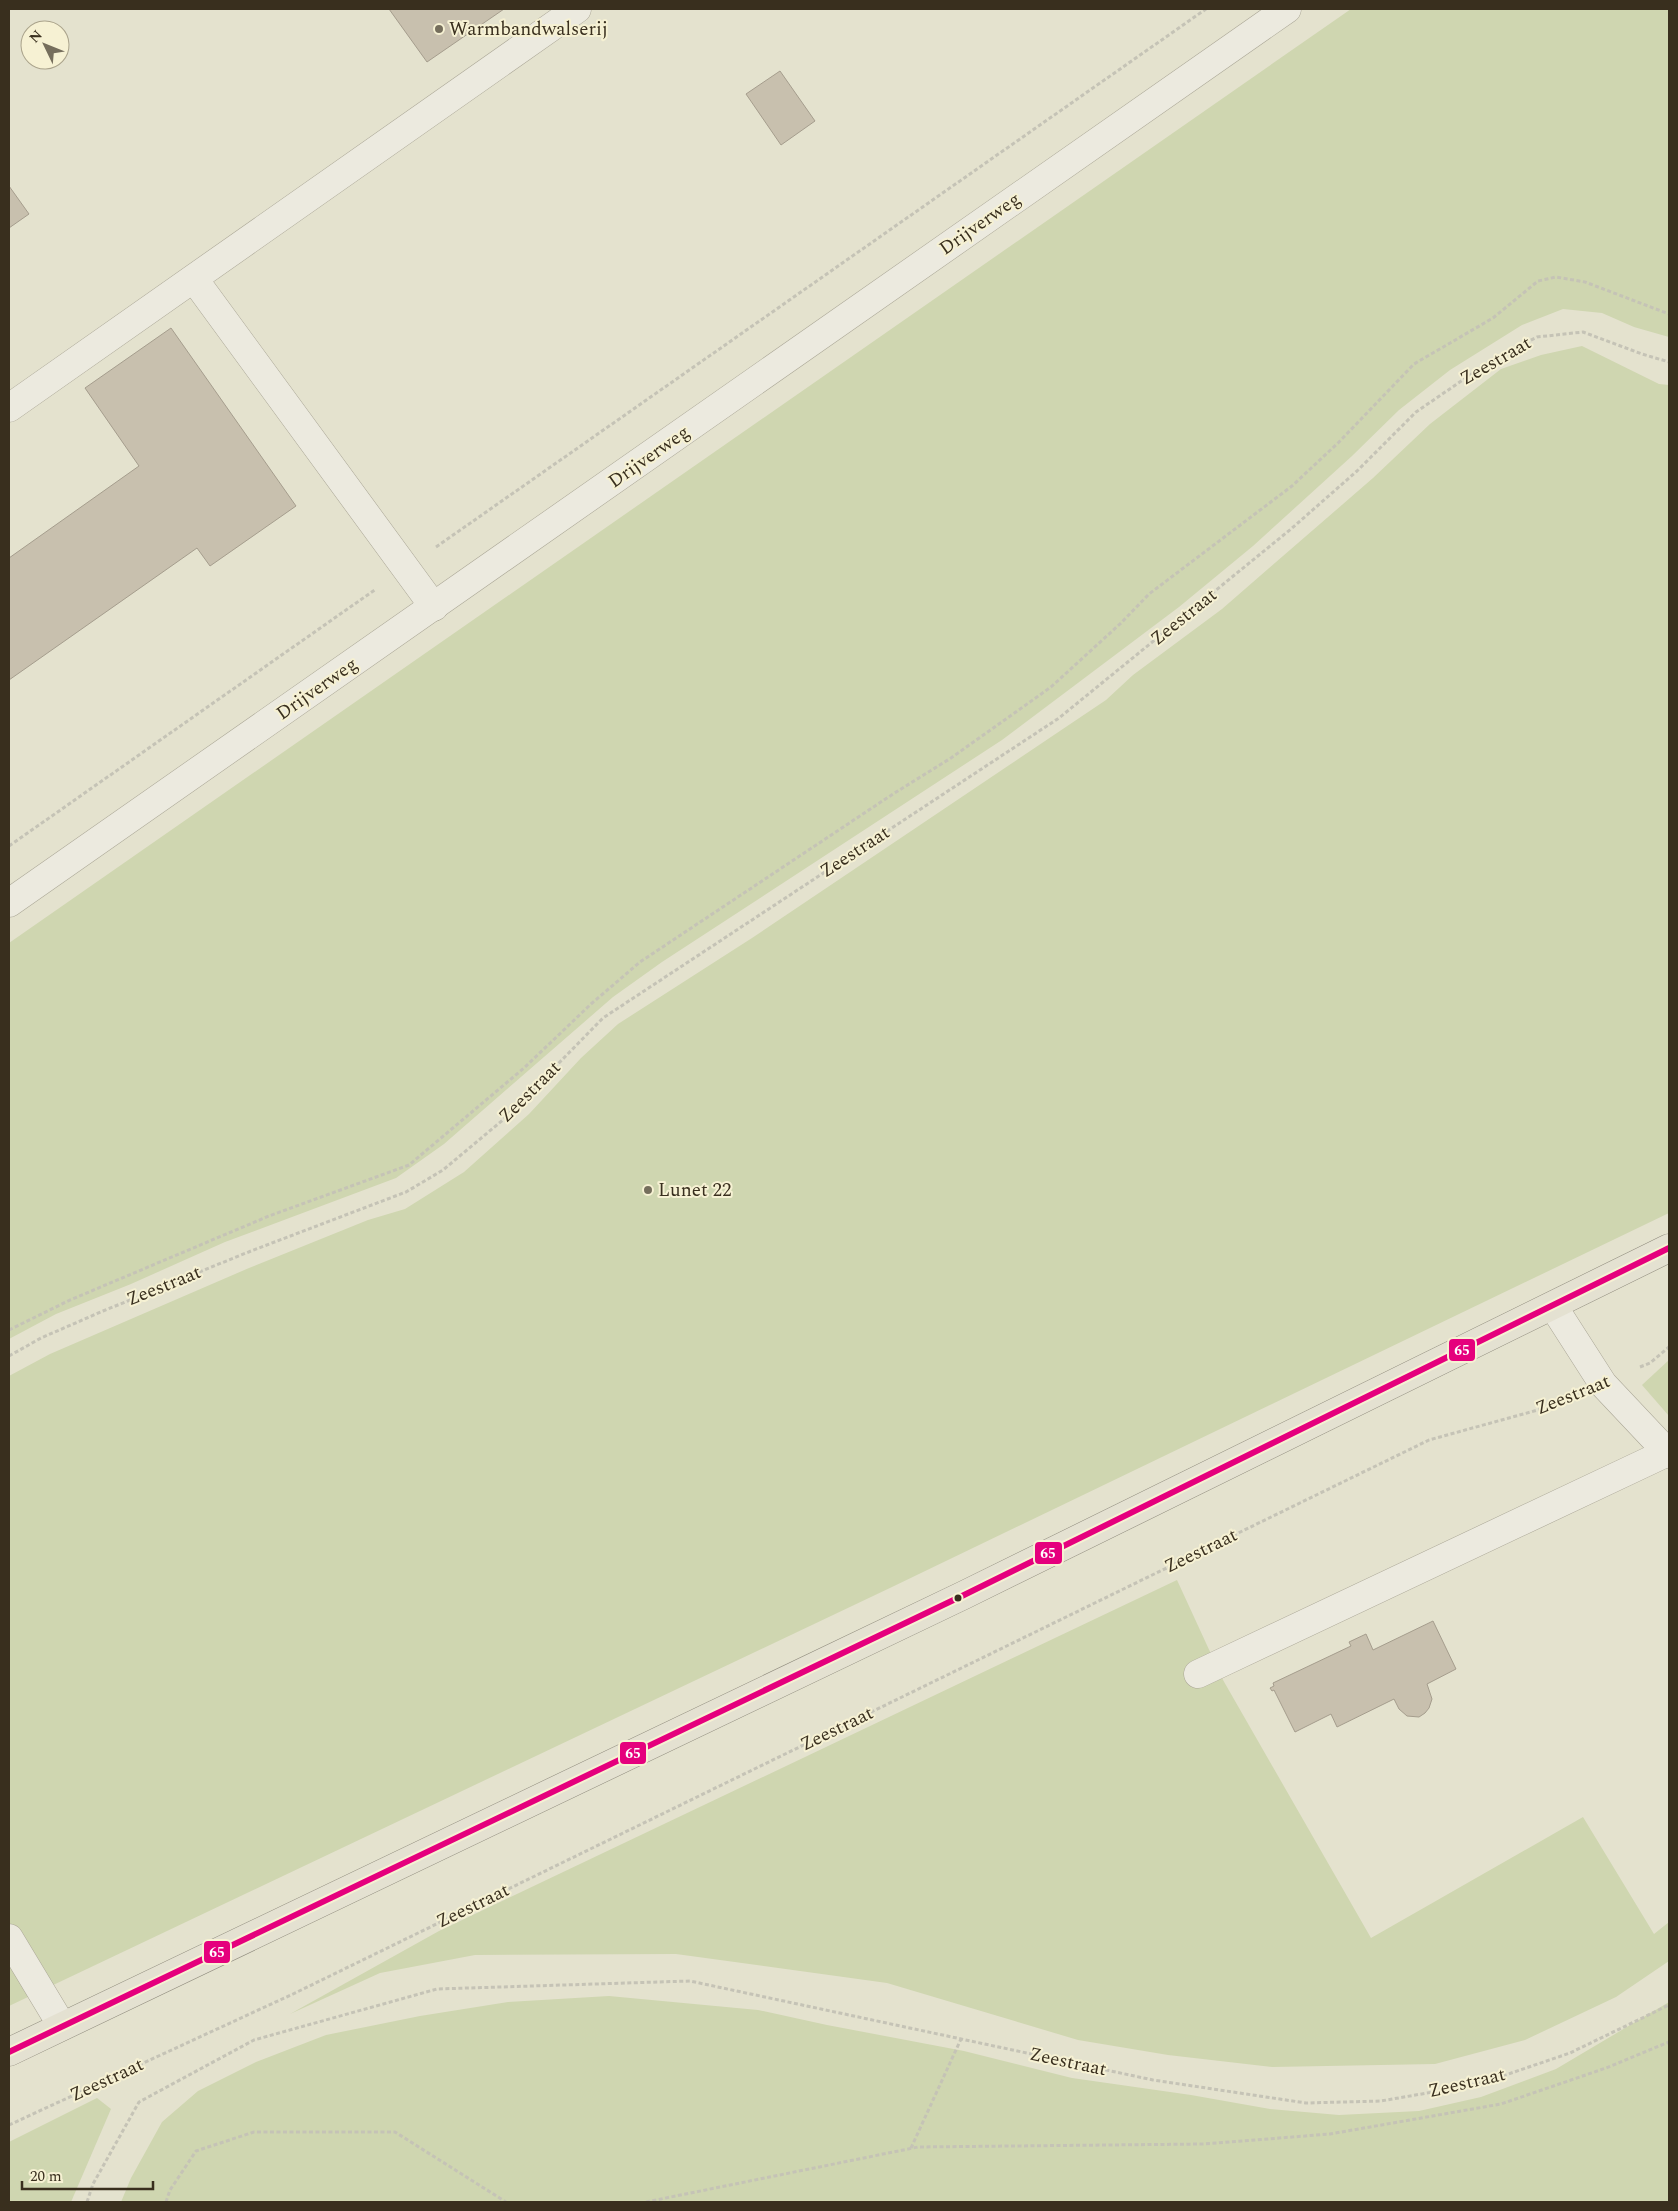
<svg xmlns="http://www.w3.org/2000/svg" width="1678" height="2211" viewBox="0 0 1678 2211" font-family="Spectral,serif">
	<style>
		.green { fill: #cfd6b0 }
		.building { fill: #c8c0ae; stroke: #a59d8d }
		.lines { fill: none; stroke-linecap: round; stroke-linejoin: round }
		.minor-casing { stroke: #aaa696; stroke-width: 29 }
		.major-casing { stroke: #8f8b7d; stroke-width: 29 }
		.path { stroke: #c5c3b6; stroke-width: 3; stroke-dasharray: 4 2.5; stroke-linecap: butt }
		.minor { stroke: #eceadf; stroke-width: 28 }
		.major { stroke: #e4e1d1; stroke-width: 28 }
		.bus-1-casing { stroke: #f6f1d3; stroke-width: 10 }
		.bus-1 { stroke: #e5007d; stroke-width: 6 }
		.poi-dot { fill: #756e5c; stroke: #f6f1d3; stroke-width: 2 }
		.bus-dot { fill: #392f1e; stroke: #f6f1d3; stroke-width: 2 }
		.labels { text-anchor: middle; dominant-baseline: central; stroke-width: 4; stroke-linejoin: round; paint-order: stroke }
		.poi-label { font-size: 19px; fill: #392f1e; stroke: #f6f1d3; text-anchor: start }
		.street-label { font-size: 19px; fill: #392f1e; stroke: #f6f1d3 }
		.line-badge { stroke: #f6f1d3; stroke-width: 2 }
		.badge-label { font-size: 14px; text-anchor: middle; font-weight: bold; fill: #fff }
	</style>
	<rect width="100%" height="100%" fill="#e4e2ce"/>
	<g class="green">
		<polygon points="1351,9 1669,9 1669,337 1634,327 1602,313 1563,309 1522,325 1450,370 1399,410 1352,456 1253,546 1179,607 1002,740 662,962 613,997 444,1144 396,1178 225,1242 131,1284 56,1314 9,1339 9,943"/>
		<polygon points="1582,346 1659,384 1669,385 1669,1213 892,1587 9,2006 9,1376 50,1354 249,1268 368,1220 405,1209 464,1172 529,1114 581,1058 618,1024 752,938 1106,700 1133,675 1222,609 1373,478 1430,424 1501,369 1541,355"/>
		<polygon points="1669,1360 1669,1416 1642,1385"/>
		<polygon points="1177,1580 1223,1680 1371,1938 1583,1817 1654,1934 1669,1922 1669,1961 1616,1997 1525,2040 1435,2064 1272,2067 1168,2055 1078,2040 887,1983 676,1954 475,1955 380,1973 290,2014 439,1931"/>
		<polygon points="609,1996 758,2010 827,2025 964,2051 1072,2078 1191,2095 1270,2109 1339,2115 1419,2111 1481,2097 1556,2069 1669,2002 1669,2202 121,2202 131,2178 162,2122 198,2091 256,2062 326,2035 420,2016 508,2002"/>
		<polygon points="97,2098 111,2109 71,2202 9,2202 9,2142"/>
	</g>
	<g class="building">
		<polygon points="389,9 504,9 427,62"/>
		<polygon points="780,71 815,121 781,145 746,94"/>
		<polygon points="9,186 29,214 9,228"/>
		<polygon points="171,328 296,506 210,566 197,548 9,680 9,558 139,466 85,388"/>
		<polygon points="1433,1621 1456,1669 1427,1684 1432,1699 1429,1708 1425,1713 1419,1717 1407,1716 1399,1709 1394,1699 1337,1727 1331,1714 1295,1732 1274,1690 1272,1691 1270,1688 1274,1686 1273,1683 1351,1646 1349,1642 1366,1634 1373,1650"/>
	</g>
	<g class="lines">
		<defs>
			<g id="minor">
				<polyline points="194,279 434,607"/>
				<polyline points="9,408 577,9"/>
				<polyline points="9,903 1287,9"/>
				<polyline points="1553,1306 1603,1384 1669,1454"/>
				<polyline points="1198,1674 1668,1452"/>
				<polyline points="9,1938 62,2026"/>
			</g>
			<polyline id="major" points="9,2052 964,1595 1669,1248"/>
		</defs>
		<use href="#minor" class="minor-casing"/>
		<use href="#major" class="major-casing"/>
		<g class="path">
			<polyline points="436,547 1206,9"/>
			<polyline points="9,846 376,589"/>
			<polyline points="9,1330 70,1300 269,1216 409,1165 524,1068 591,1004 640,962 893,794 951,758 1051,687 1121,623 1149,594 1292,486 1339,442 1414,364 1493,318 1538,281 1556,277 1585,282 1669,314"/>
			<polyline points="9,1356 41,1338 103,1311 251,1251 406,1192 443,1170 504,1119 603,1018 1059,718 1291,529 1357,471 1416,412 1492,360 1537,337 1583,332 1642,354 1669,362"/>
			<polyline points="1640,1367 1650,1363 1669,1347"/>
			<polyline points="9,2125 293,1994 1429,1440 1556,1405 1568,1400"/>
			<polyline points="911,2148 961,2039"/>
			<polyline points="87,2202 93,2184 139,2102 254,2040 437,1989 690,1981 1153,2080 1306,2103 1381,2101 1479,2084 1570,2053 1669,2005"/>
			<polyline points="166,2202 170,2190 196,2151 254,2132 395,2132 506,2202"/>
			<polyline points="646,2202 918,2147 1204,2144 1330,2134 1501,2104 1606,2068 1669,2042"/>
		</g>
		<use href="#minor" class="minor"/>
		<use href="#major" class="major"/>
		<defs>
			<polyline id="bus-1" points="9,2052 964,1595 1669,1248"/>
		</defs>
		<use href="#bus-1" class="bus-1-casing"/>
		<use href="#bus-1" class="bus-1"/>
	</g>
	<g class="poi-dot">
		<circle cx="439" cy="29" r="5"/>
		<circle cx="648" cy="1190" r="5"/>
	</g>
	<circle class="bus-dot" cx="958" cy="1598" r="4.5"/>
	<g class="labels">
		<g class="poi-label">
			<text x="449" y="29">Warmbandwalserij</text>
			<text x="658" y="1190">Lunet 22</text>
		</g>
		<g class="street-label">
			<text transform="translate(980 224) rotate(-35)">Drijverweg</text>
			<text transform="translate(1496 361) rotate(-30)">Zeestraat</text>
			<text transform="translate(649 457) rotate(-35)">Drijverweg</text>
			<text transform="translate(1184 617) rotate(-39)">Zeestraat</text>
			<text transform="translate(317 689) rotate(-35)">Drijverweg</text>
			<text transform="translate(855 852) rotate(-33)">Zeestraat</text>
			<text transform="translate(530 1092) rotate(-45)">Zeestraat</text>
			<text transform="translate(164 1286) rotate(-22)">Zeestraat</text>
			<text transform="translate(1573 1395) rotate(-22)">Zeestraat</text>
			<text transform="translate(1201 1551) rotate(-26)">Zeestraat</text>
			<text transform="translate(837 1729) rotate(-26)">Zeestraat</text>
			<text transform="translate(473 1906) rotate(-26)">Zeestraat</text>
			<text transform="translate(1068 2062) rotate(12)">Zeestraat</text>
			<text transform="translate(107 2080) rotate(-25)">Zeestraat</text>
			<text transform="translate(1467 2083) rotate(-13)">Zeestraat</text>
		</g>
	</g>
	<g class="line-badge">
		<rect x="1448" y="1338" width="28" height="24" rx="5" fill="#e5007d"/>
		<rect x="1034" y="1541" width="29" height="24" rx="5" fill="#e5007d"/>
		<rect x="619" y="1741" width="28" height="24" rx="5" fill="#e5007d"/>
		<rect x="203" y="1940" width="28" height="24" rx="5" fill="#e5007d"/>
	</g>
	<g class="badge-label">
		<text x="1462" y="1355">65</text>
		<text x="1048" y="1558">65</text>
		<text x="633" y="1758">65</text>
		<text x="217" y="1957">65</text>
	</g>
	<rect width="1678" height="2211" fill="none" stroke="#392f1e" stroke-width="20"/>
	<g transform="translate(45 45) rotate(313)"><circle r="24" fill="#f6f1d3" stroke="#aaa38b"/>
	<path d="M0-4L9 19L0 12L-9 19Z" fill="#756e5c"/>
	<text y="-8" font-size="14" font-weight="bold" text-anchor="middle" fill="#392f1e">N</text>
	</g>
	<path d="M22 2181v8h131v-8" fill="none" stroke="#392f1e" stroke-width="2.5"/>
	<text x="30" y="2181" font-size="15" fill="#392f1e" stroke="#f6f1d3" stroke-width="4" paint-order="stroke">20 m</text>
</svg>
